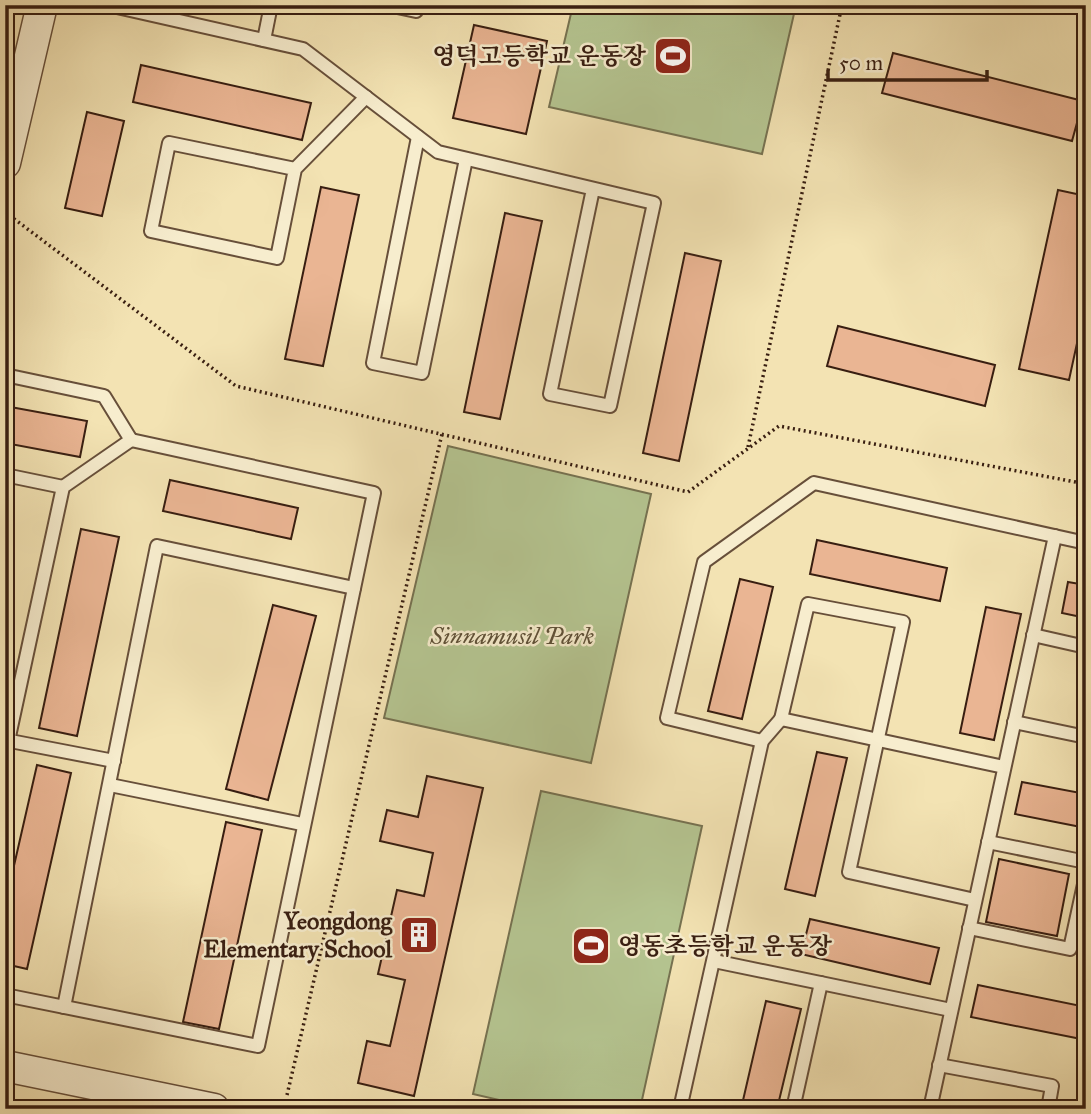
<svg xmlns="http://www.w3.org/2000/svg" width="1091" height="1114" viewBox="0 0 1091 1114" font-family="'IM FELL Great Primer','Noto Serif KR',serif">
	<style>
		.green { fill: #b5c591; stroke: #767251; stroke-width: 2 }
		.building { fill: #eab593; stroke: #381e11; stroke-width: 2 }
		.lines { fill: none; stroke-linecap: round; stroke-linejoin: round }
		.service-casing { stroke: #674f3a; stroke-width: 16 }
		.tertiary-casing { stroke: #674f3a; stroke-width: 33 }
		.path { stroke: #381e11; stroke-width: 3.5; stroke-dasharray: 2 3.5; stroke-linecap: butt }
		.service { stroke: #f7edce; stroke-width: 12 }
		.tertiary { stroke: #f7edce; stroke-width: 30 }
		.labels { text-anchor: middle; dominant-baseline: central; stroke-width: 5; stroke-linejoin: round; paint-order: stroke }
		.poi-label { font-size: 24px; font-weight: bold; fill: #381e11; stroke: #f7edce; text-anchor: end }
		.park-label { font-size: 24px; font-style: italic; fill: #5e5037; stroke: #f7edce }
	</style>
	<rect width="100%" height="100%" fill="#f3e3b3"/>
	<filter id="stains"><feTurbulence type="fractalNoise" baseFrequency=".00286" numOctaves="4"/><feColorMatrix values="0 0 0 0 .2 0 0 0 0 .09 0 0 0 0 .02 0 0 0 .5 -.17"/></filter>
	<radialGradient id="worn" r=".72"><stop offset=".6" stop-color="#630" stop-opacity="0"/><stop offset="1" stop-color="#630" stop-opacity=".3"/></radialGradient>
	<g class="green">
		<polygon points="573,5 796,5 762,154 549,107"/>
		<polygon points="448,446 651,494 591,763 384,718"/>
		<polygon points="541,791 702,826 640,1109 539,1109 473,1094"/>
	</g>
	<g class="building">
		<polygon points="474,25 547,41 526,134 453,118"/>
		<polygon points="893,53 1083,101 1072,141 882,93"/>
		<polygon points="141,65 311,103 302,140 133,102"/>
		<polygon points="87,112 124,121 102,216 65,208"/>
		<polygon points="321,187 359,195 323,366 285,359"/>
		<polygon points="1058,190 1086,196 1086,302 1069,380 1019,369"/>
		<polygon points="505,213 542,221 500,419 464,412"/>
		<polygon points="685,253 721,261 679,461 643,453"/>
		<polygon points="838,326 995,365 985,406 827,366"/>
		<polygon points="1086,405 1086,432 1080,431"/>
		<polygon points="5,406 87,421 80,457 5,443"/>
		<polygon points="170,480 298,508 291,539 163,511"/>
		<polygon points="81,529 119,537 77,736 39,728"/>
		<polygon points="817,540 947,568 940,601 810,574"/>
		<polygon points="740,579 773,587 742,719 708,711"/>
		<polygon points="1068,582 1086,585 1086,618 1062,613"/>
		<polygon points="273,605 316,616 268,800 226,789"/>
		<polygon points="986,607 1021,614 994,740 960,733"/>
		<polygon points="817,752 847,758 815,896 785,889"/>
		<polygon points="37,765 71,773 27,969 5,964 5,905"/>
		<polygon points="427,776 483,788 414,1096 358,1083 367,1041 390,1046 405,980 378,974 397,890 424,896 433,853 380,841 387,810 418,817"/>
		<polygon points="1022,782 1086,794 1086,828 1015,814"/>
		<polygon points="226,822 262,830 219,1029 183,1022"/>
		<polygon points="999,859 1069,874 1057,936 986,922"/>
		<polygon points="810,919 939,948 930,984 801,954"/>
		<polygon points="978,985 1086,1007 1086,1040 971,1017"/>
		<polygon points="766,1001 801,1009 777,1109 741,1109"/>
	</g>
	<g class="lines">
		<defs>
			<g id="service">
				<polyline points="108,5 303,49 438,152 654,203 610,406 550,394 593,189"/>
				<polyline points="388,5 416,11 417,5"/>
				<polyline points="264,40 271,5"/>
				<polyline points="418,137 373,363 422,373 466,159"/>
				<polyline points="295,169 277,258 151,231 169,143 295,169 366,97"/>
				<polyline points="5,375 104,396 131,440 63,487 5,755"/>
				<polyline points="5,475 63,487"/>
				<polyline points="1033,635 1086,647"/>
				<polyline points="781,719 808,604 903,622 849,872 975,900"/>
				<polyline points="1014,722 1086,737"/>
				<polyline points="5,740 114,761"/>
				<polyline points="762,741 667,718 704,562 814,483 1086,543"/>
				<polyline points="110,785 302,824"/>
				<polyline points="988,842 1086,862"/>
				<polyline points="969,928 1070,949 1086,875"/>
				<polyline points="714,961 951,1010"/>
				<polyline points="5,995 258,1046 374,493 131,440"/>
				<polyline points="64,1007 157,546 354,588"/>
				<polyline points="939,1065 1052,1086 1048,1109"/>
				<polyline points="680,1109 762,741 781,719 1004,767"/>
				<polyline points="793,1109 821,983"/>
				<polyline points="930,1109 1055,536"/>
			</g>
			<g id="tertiary">
				<polyline points="5,163 42,5"/>
				<polyline points="5,1066 214,1109"/>
			</g>
		</defs>
		<use href="#service" class="service-casing"/>
		<use href="#tertiary" class="tertiary-casing"/>
		<g class="path">
			<polyline points="5,212 236,386 688,492 779,426 1086,484"/>
			<polyline points="748,447 842,5"/>
			<polyline points="287,1095 442,434"/>
		</g>
		<use href="#service" class="service"/>
		<use href="#tertiary" class="tertiary"/>
	</g>
	<defs>
		<symbol id="stadium-square" viewBox="-11 -11 22 22"><rect x="-9" y="-9" width="18" height="18" rx="4" fill="#8f2418" stroke="#f7edce"/><path d="M0-5a6.5 5 0 1 0 0 10a6.5 5 0 1 0 0-10ZM-3.5-1.8h7v3.6h-7Z" fill="#fff"/></symbol>
		<symbol id="building-square" viewBox="-11 -11 22 22"><rect x="-9" y="-9" width="18" height="18" rx="4" fill="#8f2418" stroke="#f7edce"/><path d="M-4-6H4V6H1V3H-1V6H-4ZM-2.5-4.3h1.7v1.8h-1.7ZM.8-4.3h1.7v1.8H.8ZM-2.5-1h1.7V.8h-1.7ZM.8-1h1.7V.8H.8Z" fill="#fff"/></symbol>
	</defs>
	<g fill-rule="evenodd">
		<use href="#stadium-square" x="651" y="34" width="44" height="44"/>
		<use href="#building-square" x="397" y="913" width="44" height="44"/>
		<use href="#stadium-square" x="569" y="924" width="44" height="44"/>
	</g>
	<g class="labels">
		<g class="poi-label">
			<text x="646" y="56">영덕고등학교 운동장</text>
			<text x="392" y="921">Yeongdong<tspan x="392" dy="28">Elementary School</tspan></text>
			<text x="618" y="946" text-anchor="start">영동초등학교 운동장</text>
		</g>
		<g class="park-label">
			<text x="512" y="636">Sinnamusil Park</text>
		</g>
	</g>
	<rect width="1091" height="1114" fill="none" stroke="#f3e3b3" stroke-width="28"/>
	<rect x="7" y="7" width="1077" height="1100" fill="none" stroke="#381e11" stroke-width="3.5"/>
	<rect x="14" y="14" width="1063" height="1086" fill="none" stroke="#381e11" stroke-width="2"/>
	<path d="M828 70v10h159v-10" fill="none" stroke="#381e11" stroke-width="3.5"/>
	<text x="839" y="70" font-size="21" fill="#381e11" stroke="#f7edce" stroke-width="5" paint-order="stroke">50 m</text>
	<rect width="100%" height="100%" filter="url(#stains)"/>
	<rect width="100%" height="100%" fill="url(#worn)"/>
</svg>
